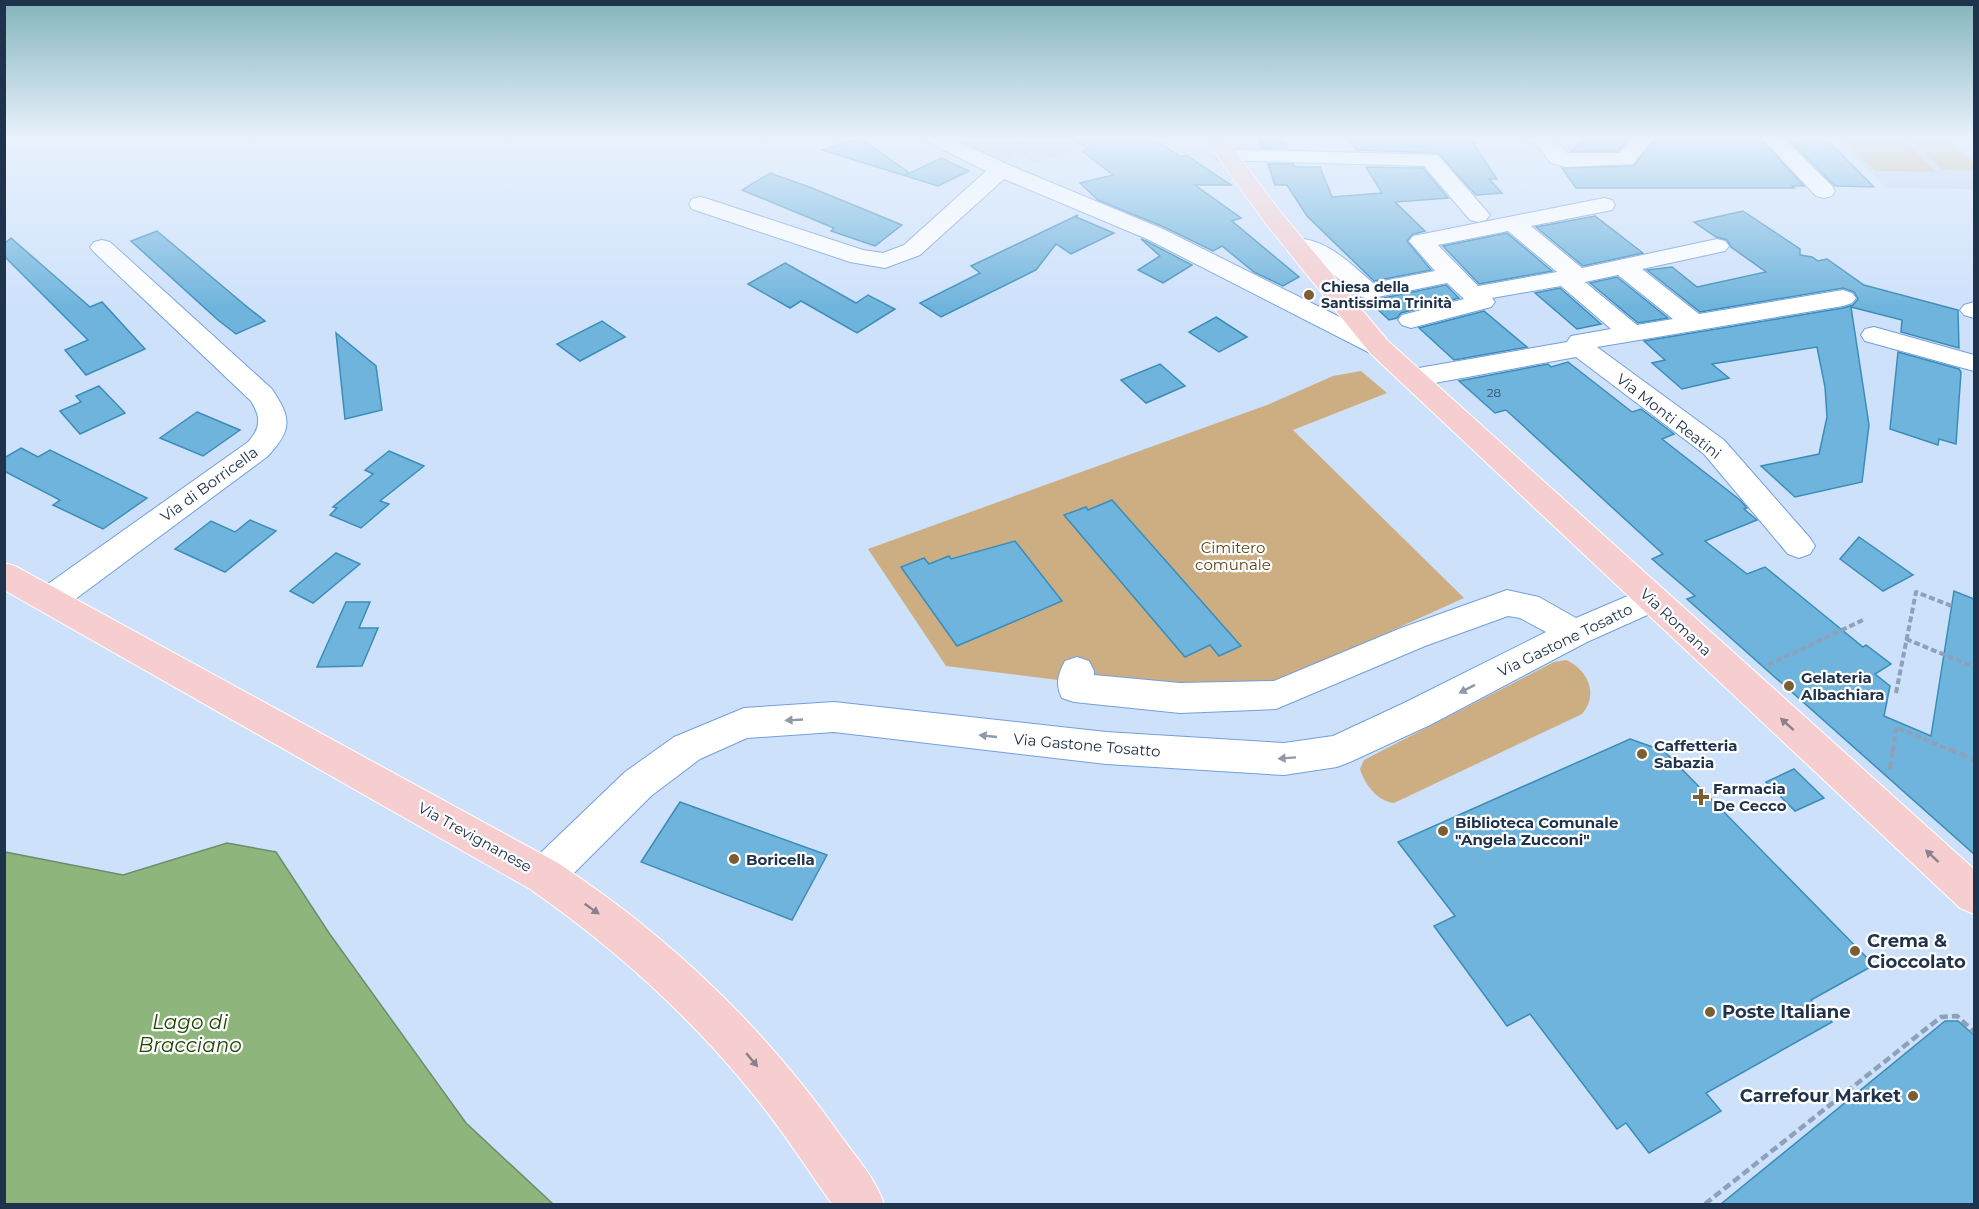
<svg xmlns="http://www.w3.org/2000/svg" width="1979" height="1209" viewBox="0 0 1979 1209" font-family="Montserrat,sans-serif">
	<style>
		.built { fill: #bcd1ee }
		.green { fill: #cdae83 }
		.water { fill: #8eb57b; stroke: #6d8e6d; stroke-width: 1.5 }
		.building { fill: #6fb4dc; stroke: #3b8db9; stroke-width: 1.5 }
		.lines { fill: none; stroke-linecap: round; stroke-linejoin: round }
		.minor-casing { stroke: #719fdc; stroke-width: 2 }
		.major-casing { stroke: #fff; stroke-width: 2 }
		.path-far1 { stroke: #8ea1bb; stroke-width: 4; stroke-dasharray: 6 3; stroke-linecap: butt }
		.path { stroke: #8ea1bb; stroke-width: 4.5; stroke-dasharray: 8 4; stroke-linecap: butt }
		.minor { fill: #fff; fill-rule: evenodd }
		.major { fill: #f7ced0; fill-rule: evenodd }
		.oneway { fill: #9099a6 }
		.oneway2 { fill: #8c808e }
		.poi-dot { fill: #7b5e32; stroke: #fff; stroke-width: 2 }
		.labels { text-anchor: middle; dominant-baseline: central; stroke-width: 4.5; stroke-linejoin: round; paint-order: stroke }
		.number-label { font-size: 12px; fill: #345370 }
		.far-poi-label { font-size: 14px; font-weight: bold; fill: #20334c; stroke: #fff; text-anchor: start }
		.street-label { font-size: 15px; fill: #20334c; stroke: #fff }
		.park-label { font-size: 15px; fill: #604315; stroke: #fff }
		.poi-label { font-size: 15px; font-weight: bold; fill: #20334c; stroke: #fff; text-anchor: start }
		.near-poi-label { font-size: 18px; font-weight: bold; fill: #20334c; stroke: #fff; text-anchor: start }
		.near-water-label { font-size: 20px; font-style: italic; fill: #214506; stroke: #fff }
	</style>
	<rect width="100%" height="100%" fill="#cee1fb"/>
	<g class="built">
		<polygon points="952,138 1111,138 1034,163 1021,153 1003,164"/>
		<polygon points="1837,138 1842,138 1875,171 1936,172 1901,138 1907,138 1942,170 1974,171 1974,189 1886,188"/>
	</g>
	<g class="green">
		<polygon points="1842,138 1901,138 1937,172 1875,171"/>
		<polygon points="1907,138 1946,138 1974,163 1974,171 1942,170"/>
		<polygon points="1361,371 1387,393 1293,430 1464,598 1274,684 1177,689 1058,680 946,666 868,549 1267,405 1333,376"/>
		<path d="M1566 660C1588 670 1599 694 1582 714L1394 803C1377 801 1365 785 1360 769L1364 760 1554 662Z"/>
	</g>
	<polygon class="water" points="227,843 276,852 329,933 466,1123 553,1204 5,1204 5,852 123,875"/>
	<g class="building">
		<polygon points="860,138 908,172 906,175 941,158 969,171 938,186 822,150"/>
		<polygon points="1072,138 1151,138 1181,157 1186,155 1231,185 1195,185 1241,218 1232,221 1299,277 1283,286 1254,272 1222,246 1213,251 1164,227 1098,200 1080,183 1113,175 1082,151 1088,149"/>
		<polygon points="1259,138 1282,138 1287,148 1262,148"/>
		<polygon points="1348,138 1470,138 1497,179 1489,179 1502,193 1476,195 1438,153 1356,150"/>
		<polygon points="1584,138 1629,138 1618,151 1572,151"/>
		<polygon points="1656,138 1760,138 1804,186 1792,186 1794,188 1576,188 1562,168 1633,166"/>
		<polygon points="1787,138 1825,138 1874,187 1835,186"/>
		<polygon points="1268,164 1293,164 1295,167 1320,167 1332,197 1382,193 1366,167 1423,168 1448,198 1395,202 1425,231 1413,234 1407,241 1431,270 1374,281 1307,216 1287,185 1275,185"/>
		<polygon points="770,173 812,188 902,225 875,246 831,231 834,228 742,190"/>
		<polygon points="1743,211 1800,249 1800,255 1812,257 1818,261 1827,259 1864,285 1958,310 1959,348 1901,332 1902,320 1851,307 1869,425 1862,482 1795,497 1761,466 1819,454 1827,417 1825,387 1817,347 1712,364 1729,378 1682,389 1652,363 1665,360 1644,341 1843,308 1853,305 1858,299 1854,292 1843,288 1700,312 1647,270 1672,267 1697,287 1766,272 1731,247 1727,240 1716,237 1694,222"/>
		<polygon points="1078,215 1076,217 1114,233 1071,254 1056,244 1036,270 941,317 920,303 980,273 971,266"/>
		<polygon points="1595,216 1643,253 1583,266 1536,227"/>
		<polygon points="157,231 246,306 265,321 236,334 218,320 131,241"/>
		<polygon points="1507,233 1552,271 1479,284 1443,246"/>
		<polygon points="11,238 90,307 102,302 145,349 86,375 65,350 88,340 4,256 4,244"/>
		<polygon points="1141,239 1146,241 1192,265 1163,283 1138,270 1160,256"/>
		<polygon points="785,263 856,303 868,295 895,309 857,333 801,301 790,308 748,284"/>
		<polygon points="1617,277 1668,318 1638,323 1590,283"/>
		<polygon points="1446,285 1459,298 1401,313 1397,318 1389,320 1369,301"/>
		<polygon points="1560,288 1601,324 1577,329 1535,293"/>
		<polygon points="1484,311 1527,347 1454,360 1419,328"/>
		<polygon points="1216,317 1247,337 1219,352 1189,332"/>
		<polygon points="602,321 625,337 580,361 557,344"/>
		<polygon points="336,333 376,366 382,410 345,419"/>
		<polygon points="1898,352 1959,369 1961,372 1956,444 1939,439 1938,445 1890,429"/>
		<polygon points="1568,362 1632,412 1641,409 1674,434 1662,439 1740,500 1747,508 1744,509 1757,520 1705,541 1747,574 1765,567 1863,647 1866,645 1891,664 1875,674 1890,686 1884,716 1931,736 1954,591 1974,599 1974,854 1687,599 1695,596 1652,559 1663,554 1506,410 1495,413 1459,381 1548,364 1551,367"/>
		<polygon points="1160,364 1185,386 1146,403 1121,380"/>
		<polygon points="99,386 125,413 80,434 60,411 81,402 76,396"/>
		<polygon points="197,412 240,430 203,456 160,438"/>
		<polygon points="21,448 38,457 50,450 147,498 103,529 53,505 60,500 4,471 4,458"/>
		<polygon points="389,451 424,466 380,501 389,504 361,528 330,515 337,508 333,507 373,474 365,470"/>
		<polygon points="1112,500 1241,646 1219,656 1210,645 1185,657 1064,515 1086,507 1088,510"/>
		<polygon points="250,520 276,531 225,572 175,549 211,521 235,532"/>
		<polygon points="1859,537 1913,575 1883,591 1840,559"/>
		<polygon points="1015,541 1062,601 957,646 901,567 924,558 929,564 949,556 951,559"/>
		<polygon points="336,553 360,564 313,603 290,591"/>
		<polygon points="346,602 370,602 359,628 378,628 362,666 317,667"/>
		<polygon points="1630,739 1664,751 1874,965 1811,1000 1832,1022 1706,1093 1721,1111 1649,1153 1626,1123 1617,1129 1530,1014 1507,1026 1434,926 1455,916 1398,842"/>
		<polygon points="1794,769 1824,798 1795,811 1766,782"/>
		<polygon points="680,802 827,855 792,920 641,862"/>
		<polygon points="1945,1021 1958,1021 1974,1035 1974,1204 1721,1204"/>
	</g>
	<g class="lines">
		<defs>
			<g id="minor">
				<polygon points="924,138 951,138 1009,165 1163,229 1388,341 1392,347 1388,353 1379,355 1370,353 1147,239 1004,179 920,255 885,268 850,262 692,209 689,204 692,199 700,197 708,199 863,250 883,253 904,245 986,171 928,142"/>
				<polygon points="1531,138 1553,138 1567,153 1619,153 1632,138 1654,138 1633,164 1566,167 1558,165 1551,163"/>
				<polygon points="1762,138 1784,138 1832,186 1835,191 1832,196 1824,198 1816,196"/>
				<polygon points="1226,149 1438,155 1490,215 1486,220 1478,222 1470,220 1424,166 1218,160 1215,155 1218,150"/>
				<path d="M1604 198 1612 200 1615 205 1612 210 1531 226 1582 268 1717 239 1725 241 1729 246 1725 251 1642 269 1699 314 1843 290 1852 293 1856 298 1852 303 1843 306 1597 347 1724 440 1810 538 1815 546 1810 554 1799 558 1788 554 1704 454 1576 357 1413 387 1403 384 1399 378 1403 372 1413 369 1567 342 1571 336 1611 329 1561 286 1492 298 1495 302 1491 307 1411 328 1402 325 1398 320 1402 315 1464 299 1447 283 1368 299 1359 296 1314 258 1287 250 1283 245 1287 240C1320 232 1350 263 1373 283L1435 271 1409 241 1413 236ZM1508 231 1557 272 1478 286 1438 245ZM1618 275 1673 319 1637 325 1585 282Z"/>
				<path d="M102 240 110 242 272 389C291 418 293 429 268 456L62 609 50 613 38 609 34 600 38 591 248 442C261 428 261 417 251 401L94 252 90 247 94 242Z"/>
				<polygon points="1974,302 1974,318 1964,315 1960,310 1964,305"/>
				<polygon points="1874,327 1974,355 1974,371 1865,341 1861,335 1865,329"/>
				<path d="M1651 586 1663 590 1667 599 1663 608 1587 642 1430 725 1350 762 1337 767 1284 775 1106 764 834 732 747 738 700 759 651 796 558 889 544 894 530 889 524 876 530 863 625 772 674 737 744 708 834 702 1106 732 1284 743 1333 736 1404 703 1546 632 1520 618 1508 616 1425 646 1276 709 1180 713 1074 702 1062 698C1055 685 1058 674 1065 661L1077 657 1089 661 1094 671V675L1180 683 1274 681 1401 628 1507 590 1539 597 1576 618Z"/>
			</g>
			<g id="major">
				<polygon points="1204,138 1225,138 1283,215 1388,341 1974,869 1974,914 1960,908 1370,353 1267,225"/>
				<path d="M4 563 15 566 558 863C669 936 764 1027 841 1136 856 1157 876 1179 884 1204H832C806 1167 781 1128 752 1093 688 1014 613 947 530 889L4 590Z"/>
			</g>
		</defs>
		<use href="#minor" class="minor-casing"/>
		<use href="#major" class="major-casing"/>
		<g class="path-far1">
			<polyline points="1906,639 1974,667"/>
			<polyline points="1768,665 1865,619"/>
			<polyline points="1896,693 1916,592 1952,606"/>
			<polyline points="1893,751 1896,727 1952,751"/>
		</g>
		<g class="path">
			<polyline points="1949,749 1974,760"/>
			<polyline points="1890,769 1893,749"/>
			<polyline points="1705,1204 1941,1017 1957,1016 1974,1032"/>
		</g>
		<use href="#minor" class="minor"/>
		<use href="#major" class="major"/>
	</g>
	<defs><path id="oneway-solid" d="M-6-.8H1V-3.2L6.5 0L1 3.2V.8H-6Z" transform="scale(1.5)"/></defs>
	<g class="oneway">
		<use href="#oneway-solid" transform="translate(1467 689) rotate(153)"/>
		<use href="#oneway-solid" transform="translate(794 720) rotate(177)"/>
		<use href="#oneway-solid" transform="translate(988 736) rotate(-174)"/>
		<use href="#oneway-solid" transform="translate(1287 758) rotate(176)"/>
	</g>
	<g class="oneway2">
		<use href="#oneway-solid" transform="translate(1787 724) rotate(-138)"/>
		<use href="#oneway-solid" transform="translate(1932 856) rotate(-137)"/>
		<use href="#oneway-solid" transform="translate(592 909) rotate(35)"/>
		<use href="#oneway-solid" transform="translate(752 1060) rotate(50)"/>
	</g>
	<linearGradient id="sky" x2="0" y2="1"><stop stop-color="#84b4bc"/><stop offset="0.45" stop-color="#e9f2fd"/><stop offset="1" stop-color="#e9f2fd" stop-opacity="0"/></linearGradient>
	<rect width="1979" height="307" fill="url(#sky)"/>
	<g class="poi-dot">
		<circle cx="1309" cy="295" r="6"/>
		<circle cx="1789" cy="686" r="6"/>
		<circle cx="1642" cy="754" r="6"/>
		<path d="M1698 788h6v6h6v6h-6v6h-6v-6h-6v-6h6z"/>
		<circle cx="1443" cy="831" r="6"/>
		<circle cx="734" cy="859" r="6"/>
		<circle cx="1855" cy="951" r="6"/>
		<circle cx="1710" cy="1012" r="6"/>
		<circle cx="1913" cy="1096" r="6"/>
	</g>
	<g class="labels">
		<g class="number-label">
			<text x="1494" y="392">28</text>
		</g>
		<g class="far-poi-label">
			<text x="1321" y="287">Chiesa della<tspan x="1321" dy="16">Santissima Trinità</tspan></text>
		</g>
		<g class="street-label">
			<text transform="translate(1669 416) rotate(38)">Via Monti Reatini</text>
			<text transform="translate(209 484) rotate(-36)">Via di Borricella</text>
			<text transform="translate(1676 622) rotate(43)">Via Romana</text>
			<text transform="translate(1565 640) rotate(-26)">Via Gastone Tosatto</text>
			<text transform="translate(1087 745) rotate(5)">Via Gastone Tosatto</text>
			<text transform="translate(475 837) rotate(29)">Via Trevignanese</text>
		</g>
		<g class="park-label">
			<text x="1233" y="547">Cimitero<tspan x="1233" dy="17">comunale</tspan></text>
		</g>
		<g class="poi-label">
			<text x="1801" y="677">Gelateria<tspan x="1801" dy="17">Albachiara</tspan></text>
			<text x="1654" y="745">Caffetteria<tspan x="1654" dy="17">Sabazia</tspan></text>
			<text x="1713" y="788">Farmacia<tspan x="1713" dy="17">De Cecco</tspan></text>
			<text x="1455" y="822">Biblioteca Comunale<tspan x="1455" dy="17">"Angela Zucconi"</tspan></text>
			<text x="746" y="859">Boricella</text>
		</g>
		<g class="near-poi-label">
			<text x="1867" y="941">Crema &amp;<tspan x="1867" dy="21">Cioccolato</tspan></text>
			<text x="1722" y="1012">Poste Italiane</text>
			<text x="1901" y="1096" text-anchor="end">Carrefour Market</text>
		</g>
		<g class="near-water-label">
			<text x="190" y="1022">Lago di<tspan x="190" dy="23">Bracciano</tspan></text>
		</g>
	</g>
	<rect width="1979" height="1209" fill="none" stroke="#20334c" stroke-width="12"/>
</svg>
